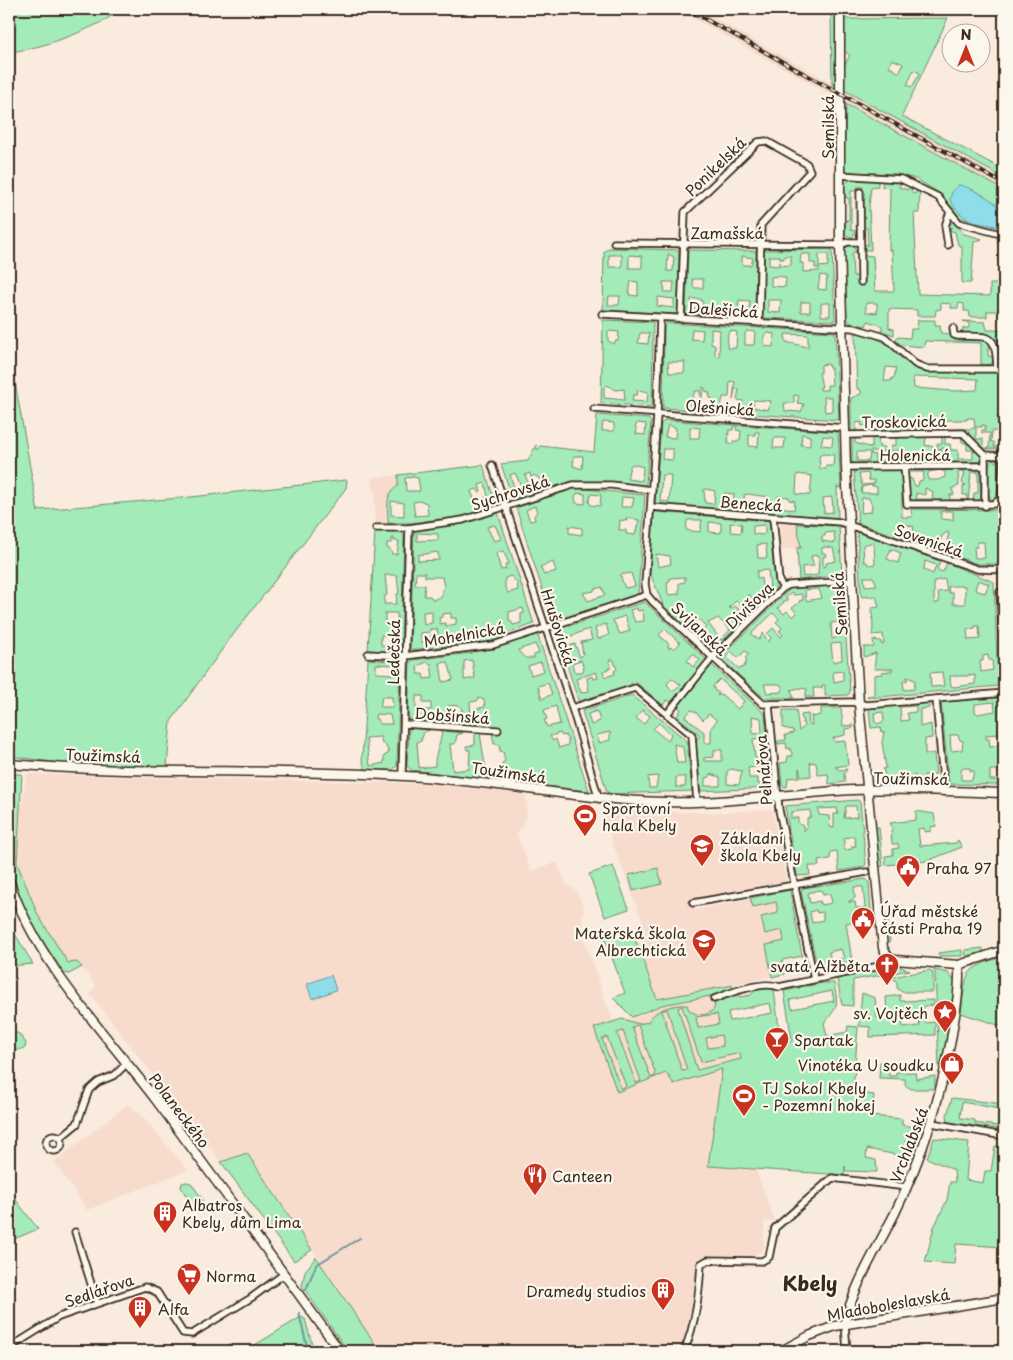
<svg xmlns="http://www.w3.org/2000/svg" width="1013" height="1360" viewBox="0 0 1013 1360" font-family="'Playpen Sans',sans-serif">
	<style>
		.built { fill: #f7dcce }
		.green { fill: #a3ebb8; stroke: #6f8a6b; fill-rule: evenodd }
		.water { fill: #8eddea; stroke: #6d9598 }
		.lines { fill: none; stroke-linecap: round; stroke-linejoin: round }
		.stream { stroke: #6d9598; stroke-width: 2 }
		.street-casing { stroke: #3b2a1e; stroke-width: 9 }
		.secondary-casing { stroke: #3b2a1e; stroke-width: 11 }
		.street { stroke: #fbf7ec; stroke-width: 5.5 }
		.secondary { stroke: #fbf7ec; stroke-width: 8 }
		.rail-casing { stroke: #3b2a1e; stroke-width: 4 }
		.rail { stroke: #fbf7ec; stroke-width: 2; stroke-dasharray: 5.5; stroke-linecap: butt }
		.labels { text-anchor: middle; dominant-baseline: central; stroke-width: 4.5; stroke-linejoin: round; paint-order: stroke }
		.street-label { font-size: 15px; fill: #3b2a1e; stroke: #fbf7ec }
		.poi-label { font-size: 15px; fill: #3b2a1e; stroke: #fbf7ec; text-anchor: start }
		.district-label { font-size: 20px; font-weight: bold; fill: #3b2a1e; stroke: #fbf7ec }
	</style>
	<rect width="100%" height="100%" fill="#f9ebde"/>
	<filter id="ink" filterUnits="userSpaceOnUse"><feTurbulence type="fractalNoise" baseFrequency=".02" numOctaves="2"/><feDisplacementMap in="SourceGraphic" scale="10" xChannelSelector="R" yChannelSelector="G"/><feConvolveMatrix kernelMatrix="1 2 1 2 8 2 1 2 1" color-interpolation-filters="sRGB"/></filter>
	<g filter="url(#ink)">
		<g class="built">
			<polygon points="676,9 697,9 836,85 1004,178 1004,190"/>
			<polygon points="398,475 398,486 390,492 388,502 387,531 375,531 375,494 371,478"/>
			<polygon points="780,522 797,524 801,548 781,550"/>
			<polygon points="27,774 440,784 521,793 526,796 527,813 525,822 517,834 531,871 557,862 565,882 577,892 584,909 581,931 613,1021 639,1016 662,1005 716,995 746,1059 723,1065 709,1165 755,1167 775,1221 764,1222 764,1249 749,1260 699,1258 690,1319 680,1351 380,1351 248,1153 221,1162 90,994 96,985 77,962 68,963 54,943 38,915 17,863 20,812"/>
			<polygon points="602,809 710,813 772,809 787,884 693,900 695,910 790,890 802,956 782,960 785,974 657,999 631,928 643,923 601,812"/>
			<polygon points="128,1104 143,1117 188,1170 87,1210 54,1162"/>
		</g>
		<g class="green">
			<path d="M9 9H121C100 28 37 50 9 52Z"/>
			<polygon points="831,9 837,9 839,90 832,86"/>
			<path d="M948 18 902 116 1004 170V178L844 90V66L850 55 844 51V19ZM892 59 903 64 899 73 889 66ZM914 70 920 73 912 87 907 85Z"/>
			<polygon points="846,104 1004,190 1004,214 999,207 968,220 1004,229 961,218 941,194 916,179 896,174 849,172 844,169"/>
			<polygon points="852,178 878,179 878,186 871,187 869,206 871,250 865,250 862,245 868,245 867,228 862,227 863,187 857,187 857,191 851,191 851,230 856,231 852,238 845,234 846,220 849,220 849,198 846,198 844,184"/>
			<path d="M883 180 901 182 899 187 908 190 910 187 913 188 911 192 915 194 917 190 920 192 919 213H914L918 294 990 296V284H997C997 270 1004 254 997 240L1004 243V311H987V317H970L969 311H964V304L959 303 958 308H951V304L941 303V309L936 310 935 316H917V310L889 309V328L894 329V335L882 331V326L868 321 866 326 850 323 847 318 844 250 849 245 854 247 856 252 852 253 853 276H858V282H865L863 255 873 256 875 291H894L892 250H889L890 188 882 187ZM866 303H877V313L866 312Z"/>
			<polygon points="954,222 964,234 982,239 974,242 971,283 962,283 962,246 958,245 955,232 949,230 952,227 949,228 949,224"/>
			<path d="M609 248 679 250 678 314 603 310 604 252ZM668 254 674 257 673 271H667ZM609 255H622V267H609ZM629 255 642 256V268H629ZM631 281 638 282V296L629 295ZM663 282H674L673 292H665ZM609 296H620L619 305H608ZM658 297 674 299V308L657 306Z"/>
			<path d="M832 249 835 321 762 318 764 250ZM801 254H810V263H815V268H819V271L803 272V263H800ZM819 254H828V266L819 267ZM769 256H780V259H784V256H791V265L780 266V262L778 266 769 265ZM820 275 827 276 826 290 818 289ZM779 276 786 278 785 287 771 286V277ZM768 300H781L780 313 768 312ZM801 302H810V312H801ZM824 303H830V316H821V304Z"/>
			<path d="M688 250 756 251 755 317 686 314ZM742 256 753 258 751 265H742ZM692 279H703V288H694ZM691 299H701L703 304 701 309H691ZM739 300 750 301 749 310H738Z"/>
			<path d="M603 320 653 322 652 407 601 403ZM608 331 619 332 618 341H615L614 344 608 341ZM640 333H649L648 344 638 343ZM607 385 616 390 624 389 625 400 604 398V388ZM638 390 648 392 647 402 632 401 633 395H637Z"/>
			<path d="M918 320H935V325H940L941 333 949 334 953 338C968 338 983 335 993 347L988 348V356L993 357 992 364 981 365V343L925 341 924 347 902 345 896 341 897 337 910 338 911 329H917Z"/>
			<polygon points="963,321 985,322 987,330 1004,330 1004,343 986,334 963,334 963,328 969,328 969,323"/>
			<path d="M666 323 835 332 839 420 663 408 664 325ZM692 329 703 330 702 340 691 339ZM711 329 720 330 719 357 715 355V345L711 344ZM730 331 737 332 736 348H727L728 334ZM748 331 755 332 754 345H745V333ZM768 333 774 334 773 347 764 346V335ZM785 334 808 335V347L786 342ZM668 362H685L684 373H669ZM828 364 829 368H831L832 385H827V390H820V387H822L819 373H821V365ZM730 381 735 382 733 400 735 389H739L737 400 743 401 741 408 721 407 723 397H729ZM703 387 705 388V391L709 392 710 398 713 399 711 406 693 405 691 402 695 391H700V397L702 398ZM794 395 799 396 797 403 804 404 801 412 785 411 784 403H794ZM824 397H832V411L825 412ZM754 400 771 401 768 410 753 407Z"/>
			<path d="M855 332 869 335 884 342 907 363 922 370 1004 373V411H1002V416H997L999 423 1004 424V428H1002L1001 449H982L964 431 851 433V398L861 394V390L857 389ZM886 367 896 368 894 378H892L891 381H884ZM913 377 978 379 977 390 954 391 914 388ZM967 418H974L975 427 971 429H946V420H967ZM907 420 909 423H915V430L903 431 902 421ZM925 421 941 422 942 430H925ZM861 422 862 426 874 424V431L856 432V423ZM982 425H985V430H982V433H990L989 448H983V439H976V427H982ZM992 431H999V447H994V442H991Z"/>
			<polygon points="9,348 38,512 39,510 191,497 347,480 346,488 226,644 171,721 167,767 75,765 9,756"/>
			<path d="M597 415 649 419 651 422 646 484 644 486 612 482 573 481 513 500 501 464 528 461 536 445V449H539L540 446 594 452ZM603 422 614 423V431H602ZM637 423 646 424 645 435 636 434 637 429 635 428ZM574 456H583L582 469 573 466ZM633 464 643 467 642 481 627 479 630 466ZM515 473 521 486 523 485 525 491 522 492 521 489 515 490 510 475ZM530 473 531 478 534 475 540 479V486L531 489 525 475Z"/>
			<path d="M665 420 838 432 841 488 837 487 838 518 657 505 655 504 661 424ZM668 425 676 428 675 438 665 437ZM734 426H737L736 430 741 431 740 441H733V444H728L729 430H733ZM690 427 700 428 699 438H690ZM755 432H759L758 447 749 446V435H755ZM802 434 810 436V446L801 445ZM823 436 833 437 832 446 821 445ZM774 438H785L784 448H773ZM663 449H673V460L662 459ZM823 454 834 455 833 466H826V469H820L819 456ZM797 474 812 476 810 495 796 494ZM662 475H671L669 502 660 501ZM706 489 715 491 714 504 705 503 704 490ZM724 493 734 494 733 505 723 504ZM747 494 769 497 766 507 746 506 744 495ZM778 496 789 497V500L795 501 794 510 778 506ZM832 497 833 512 824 513 823 498Z"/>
			<path d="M961 436 981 454V462H937V453H929V462L852 464V438ZM961 436 962 442 967 444V450H973V459H958V450H951L950 444H945V437ZM926 437H942V444H937V449L945 448 946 460H941L942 450 934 451V447L925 445ZM872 438V448L855 443V439ZM878 438H896V445L891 446V450L883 451 885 447H879ZM899 450 905 452 903 460H892V451ZM871 451 888 452V460L875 461V455L871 454ZM857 452H870L869 461H857Z"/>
			<path d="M992 460 1000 463V467L999 495 996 499 992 500C984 492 985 468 992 460Z"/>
			<path d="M483 465 496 505 474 512 476 520 498 513 534 624 501 635 504 644 537 633 589 791 411 770 407 766 409 728 430 730 424 732 421 741 417 742 419 768 435 766C434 755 441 744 442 731L463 733 457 735 455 744H450L453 771 469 769 470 750H467L466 746 475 745V733H480L486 772 502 770V763L505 761 503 752 500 751 499 744H494L492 732H499L497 727 413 721 408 717 410 663 412 660 472 653 468 644 410 650 414 533 416 530 440 526V519L410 523H388C388 509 384 494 398 486V475ZM413 477 418 478 420 491H406L405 478ZM485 483 488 497 478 500 477 498 474 499 471 491 477 489 479 492 481 491 479 485ZM391 501 404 503V516L391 515ZM421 501 427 503 428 515 415 516 413 502ZM495 525 501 539 494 541 487 527ZM417 533 438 534V540L417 541ZM503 551 509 563 505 565 506 569 501 570 496 553ZM438 552 439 560 418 561V555ZM416 573H425V577H442L444 587 442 590V596L433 600 430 596H424L425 585H415ZM511 576 517 583 518 590 508 593 505 587V578ZM523 608 524 613 521 614V623L513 625 511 621H509V612ZM432 611V623L424 625 423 612ZM451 613V618H456V624L446 626 445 623 440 624 439 618 442 617V614ZM430 629H437L438 635H431V642H421V633L430 632ZM535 644 539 653 534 655V658H525L520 653 518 650ZM472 660 475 678 464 680V661ZM427 662 431 664 433 678 424 679 423 674H418L417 666ZM448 662 453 680 443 682 440 663ZM541 662 544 671 531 675 528 666ZM548 683 552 694 542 699 538 686ZM416 696H423V703H431V710L416 709ZM479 698 484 700 485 707 474 709 475 715 471 716 470 702 477 701ZM459 705 463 711H460V716L449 717 446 714 448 706ZM556 706 560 724 547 727 544 720 547 719 544 710ZM560 733 562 736 565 735 568 739V745L559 748 556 739 553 741 550 736Z"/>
			<path d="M899 470 902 476V517H912L911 509 1004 510V564H978L858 523 854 471ZM868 473 869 480H874V484L862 485 859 474ZM870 485 877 487V493H861L862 487ZM862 498H869L872 506 871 512 861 513ZM941 511H953V520L941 519ZM902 523 914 527 912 537 898 532ZM947 532 949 533 947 540 952 544 950 550 938 546 942 536ZM977 542H984L985 558H975L974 547H977Z"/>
			<path d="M907 470H980L981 502H910L907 500ZM940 470 945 472V477L938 480H928V472ZM907 472H924L923 480 919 481 918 486H915L912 479 907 478ZM958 472H965L962 483 966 485 963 486V495H967V500H950V495H954L952 488 959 486ZM971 472H978V493H974L973 502H968ZM925 488 933 492 932 499H916V493L925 495Z"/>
			<path d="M575 488 645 495 638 594 553 622 516 508ZM577 493 585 494V504L576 503 575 497ZM591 494 601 495 600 506 591 505 589 502ZM622 497 634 498 632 507H621ZM535 506 537 512 534 516 535 520 530 521 526 510ZM626 518 639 520 635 535 626 534V530H619L620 520 627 521ZM569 526 582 528V535L569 533ZM553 562 556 571 544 575 540 567ZM631 573 635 586 625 588 620 575ZM602 587 605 595 588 601 583 593 594 591V589Z"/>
			<path d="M656 512 769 521 776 592 714 653 664 607 650 573 654 514ZM687 520H702L700 532 686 530ZM709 522 721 523V533L709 532ZM730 523 742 524 741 533 731 532ZM765 525V533L763 535 753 534V526ZM766 544 767 558H758L757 545ZM656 554 670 556 671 564 658 567ZM768 570 770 587H762L761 578H757V571ZM685 577V582L679 583V594L668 595 667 582 670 581V578ZM750 595 756 604 740 620 733 614 739 609 735 606 731 609 729 607 736 601 742 606 750 598 747 596ZM698 618 706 627 700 634 692 625ZM718 618 730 630 721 640 708 623Z"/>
			<path d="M797 524 839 526 842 575 799 580 797 548H801ZM834 532 835 543 822 541V536H825V533ZM825 547 833 548 836 561 826 563V566L823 567V557L826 556 825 553H822V548ZM819 555 818 575 803 577 802 567 814 566 811 556Z"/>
			<path d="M375 531H401L404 536 401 652 368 651ZM392 538H394V541H399L397 554H392L390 549 387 548V543H392ZM385 575H397L399 594H397L396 604H384L385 595H387ZM385 613H397V626L385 625ZM381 635 395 636V646L381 645Z"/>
			<path d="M857 532 940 561 937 570 943 572 947 563 994 582 998 686 868 698 867 696 874 695V675L882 674V672L892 671 893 669H874L876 653 864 657V647H874L873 640 881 641V644H884L883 634 872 635C874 627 872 616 872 608L879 607 876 596 862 597 861 594ZM870 543H874L875 564 868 565 867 562H864L863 545ZM891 549 901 553 898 563 887 559ZM925 561 936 565 933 574 924 570ZM864 577H873L877 585 865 586ZM945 579 947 591 938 592 939 603H934V581ZM978 580 989 584 985 593 975 590ZM952 586H965V604H953V593H949L948 587ZM975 626H979L980 639 968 640 967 629 975 628ZM988 655 989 660H992L993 670 981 672 980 661H983V656ZM942 672 944 686 931 687 930 673ZM970 674V676L975 675V684L954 687 951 686 950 676H967ZM907 677 915 680 914 689 904 690 903 681H907Z"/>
			<path d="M840 585 842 587 850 692 848 695 825 696V685H822V688H813L814 697H805L807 689 799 688 791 690 794 698H764L720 658 791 588ZM819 589 822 598 806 601 805 590ZM791 593 794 595 802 594 803 600 799 601 800 602 792 608 797 613 793 617 787 611 784 614 778 608 785 601H788L786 598ZM773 613 779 619 776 622 782 628 779 631 783 635 781 637 773 628 767 634 771 638 768 642 763 633 759 640 751 634ZM840 622V636L832 639 831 623ZM841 643 842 660 833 662 831 644ZM731 651 738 658 745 651 749 654 745 658 747 660 744 667 739 669 726 657ZM843 671V680L834 682 833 672ZM764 684H779L782 686V692L767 693Z"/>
			<path d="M645 602 707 660 671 702 667 700 663 705 634 681 628 687 579 703 556 630ZM637 608 638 611 643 610 644 621 635 622 630 610ZM625 616 630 631 620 634 613 620ZM606 624 609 635 598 639 595 628ZM589 629 592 640 581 642 583 655 580 657 575 644 569 646 567 644 566 638ZM665 629 680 643 674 649 671 647 669 649 668 643 659 635ZM693 654 700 660 693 667 687 661ZM613 659 617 669 614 671 615 674 605 677 603 671 611 668 609 660ZM581 660 584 669 582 672H574L572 663ZM596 672 598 678 593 679 592 676 587 678 589 691 581 693 576 679ZM672 678 681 685 672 691 667 684Z"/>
			<path d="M368 659 400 662 397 766 392 770 365 769 362 759ZM376 664 394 665V674L376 673ZM382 697H392L393 707H380ZM376 714 390 715 392 724H379V720L375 719ZM381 737 382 744H385L389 753 384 756V763L370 766 366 738Z"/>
			<path d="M712 665 765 714 771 788 700 791 696 741 700 735 677 716 681 710 678 707ZM720 679 744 701 738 709 721 694 717 696 719 693 715 691 713 686ZM691 710 696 712 703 720 709 714 717 720 711 728V743H704V732L685 717ZM752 716 761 718 762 732 755 734 753 733ZM762 738 764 757 755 758 753 739ZM722 750V761H704V758L714 757V750ZM763 766 766 783 758 784V778H749L748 768ZM730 769 742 771 739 785 727 784V772ZM710 774 720 777V786H705V778L710 777Z"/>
			<path d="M632 695 687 741 692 791 611 794 607 792 582 711ZM642 710 650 716 644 724 636 718ZM597 711 600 721 591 725 588 714ZM659 723 671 734 668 741 653 729ZM610 732V740L599 743 597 735ZM674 744 683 747 685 763H677ZM658 776 656 788H649L648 777ZM676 777H686L685 787H676Z"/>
			<path d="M999 698 1003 727 998 728 999 734 986 735V739H989L990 747 997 746 999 743 1001 751H1004V785L949 784 941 702ZM994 702 995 711 978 714 975 712V704ZM950 735H958L960 740 963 741 962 750 951 751ZM964 768H970V771H974L972 780H961V770ZM990 770H1000L1002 775 1000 780H990Z"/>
			<path d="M929 703V708L920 709V727L931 724 932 738 925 739V754L934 753 936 774 924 775V785H916L915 775 907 777 906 775H901V778H893V784H887L883 769 886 768 882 742 884 732H882L881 727 871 728 869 708ZM916 706V712L907 713 909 720 901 721 900 707ZM883 712 884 721 878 724 875 722 874 713Z"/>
			<polygon points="821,708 841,708 843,726 853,725 853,728 845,729 845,735 833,738 835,742 845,741 848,765 835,767 840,770 847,769 844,774 845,782 829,784 828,774 818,775 816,763 810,762 811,776 801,777 799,768 799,777 788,778 787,787 782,786 780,763 787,762 788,756 793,756 790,748 787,749 786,743 778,744 778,741 786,740 785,735 794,733 793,730 783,728 783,710 796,710 799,731 804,727 801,715 808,714 809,724 812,725 811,715 813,717 821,715"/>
			<polygon points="9,774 22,774 17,863 38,915 68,963 77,962 82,967 69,974 64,973 38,934 24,906 9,865"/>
			<path d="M858 800 860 802 866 864 864 867 839 871 837 851 831 852 830 859 818 861 819 866H809L810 875 797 876 785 806ZM846 806H856L857 817 844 818ZM837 808 838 814H834V828L830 827 829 816 819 815 818 809ZM810 810 811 817 807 818V827L804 831 803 826 798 823V818H791V812ZM854 836 856 846H852V849L844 850V838Z"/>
			<polygon points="916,811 934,814 936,826 931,827 931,831 925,832 924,828 918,829 920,846 956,843 958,840 962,847 927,861 886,865 885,856 893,855 893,849 899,848 898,844 892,844 891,830 893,829 890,823 916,820"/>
			<polygon points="879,827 883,866 879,867 875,828"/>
			<polygon points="613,866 629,909 605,917 589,874"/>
			<polygon points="658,868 662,884 633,891 629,875"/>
			<path d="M866 879 869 882 872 925H868L863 922 846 923 852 961 824 966 816 962 801 891 803 888ZM854 887H863L865 908H856L855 902H848L855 898ZM818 890 822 891 823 895 830 894 832 903 821 905 820 901 810 903 808 893ZM816 910 817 913 823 912V920L812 923 810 912ZM841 949 844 958 831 960 829 952Z"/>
			<polygon points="790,890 802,956 782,960 785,974 772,977 766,945 784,941 782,930 765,934 761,917 778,913 776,902 753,907 750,898"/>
			<polygon points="887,914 890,942 886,943 883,915"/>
			<polygon points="9,924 33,964 9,966"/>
			<polygon points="631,928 657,999 733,985 732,989 716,995 662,1005 632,1017 613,998 625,993 604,936"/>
			<polygon points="983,948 983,953 966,956 965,950"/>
			<polygon points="962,950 962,956 939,956 938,953"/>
			<path d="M1004 956V1027L961 1013C967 970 962 970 1004 956Z"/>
			<polygon points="900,964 900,967 910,970 853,980 853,1006 842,1005 837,978 879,970 891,965"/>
			<polygon points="932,969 948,973 955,982 942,1068 939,1068 935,971"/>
			<polygon points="930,970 933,973 933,992 902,992 897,988 897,982 893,978 887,978"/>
			<path d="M823 983H834C838 1005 839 1006 824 1023L827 1036 847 1032 848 1026 858 1027 853 1092 874 1095 872 1116 902 1119V1125L914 1127 909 1142 905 1141 903 1150 916 1153 913 1158 867 1149 866 1158 876 1160 877 1172 845 1171V1166L844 1175 708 1166 722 1069 674 1084 666 1073 617 1092 594 1028 622 1019 639 1024 648 1022C654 1009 674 1004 687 1005L689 1010C697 1016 706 1017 714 1009L715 1002C728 996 738 998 751 995L754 991 769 987 774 990 780 1035 777 1036 778 1044 786 1045 792 1040 784 991 800 988V985L807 984 808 986ZM832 991 834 1001 792 1009 790 1000ZM770 1003 772 1013 730 1021 728 1012ZM682 1006 701 1062 740 1053 741 1059 697 1070 678 1008ZM667 1009 687 1070 682 1071 662 1011ZM717 1014 719 1024 698 1028 696 1017ZM638 1025 656 1075 651 1078 632 1027ZM623 1031 641 1081 636 1083 617 1033ZM721 1035 723 1046 708 1048 706 1038ZM607 1037 626 1086 621 1089 602 1039Z"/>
			<path d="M862 993 875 998 877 1018 887 1017 886 997 900 995V1001L934 1000V1005L924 1006 922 1016H924L925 1023 935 1022V1035L870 1037V1027L859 1026ZM902 1015H908V1021L919 1020 920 1026 903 1027Z"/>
			<polygon points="14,1033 18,1033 26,1043 25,1048 15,1051 12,1038"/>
			<polygon points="880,1062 888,1063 889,1076 896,1076 896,1072 915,1072 916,1079 935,1076 935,1089 911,1089 905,1085 905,1079 879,1078"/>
			<path d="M952 1098 1004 1104 1002 1126 997 1129 948 1122 947 1115ZM962 1102 999 1109 997 1126 975 1123V1120L960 1118Z"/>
			<polygon points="934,1138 969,1142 966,1180 983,1183 985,1171 991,1171 995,1146 1004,1146 1004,1247 956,1244 954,1264 925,1262 934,1227 947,1200 950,1182 955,1182 954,1170 927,1158"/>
			<polygon points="247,1153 312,1250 294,1261 221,1162"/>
			<polygon points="187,1182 191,1183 203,1200 192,1205 181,1187 182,1183"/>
			<polygon points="9,1191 38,1229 9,1241"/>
			<polygon points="316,1257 380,1351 348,1351 302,1286 305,1271"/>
			<polygon points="301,1317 305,1319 314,1351 245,1351"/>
		</g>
		<g class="water">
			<path d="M959 185C971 187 1002 203 1004 216 1005 219 1004 224 1004 228 978 222 965 225 950 200L952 191Z"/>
			<polygon points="331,975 336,990 312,999 307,984"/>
		</g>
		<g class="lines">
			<g class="stream">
				<polyline points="9,776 9,775"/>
				<polyline points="306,1290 316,1265 360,1238"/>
				<polyline points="299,1313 308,1351"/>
			</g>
			<defs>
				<g id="street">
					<polyline points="840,175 901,179 938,197 959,223 1004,235"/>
					<polyline points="860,192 861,282"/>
					<polyline points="614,243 840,245 848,242 859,242"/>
					<polyline points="948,245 945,226 950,212"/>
					<polyline points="602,314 854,328 885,337 915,364 927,369 1004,369"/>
					<polyline points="660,318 657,415 645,584 647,595 653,602 763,704 852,702 867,705 1004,693"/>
					<polyline points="681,319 685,212 758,142 766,141 807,164 810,171 761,225 759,323"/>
					<path d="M953 328 954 335 957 336C991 337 996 332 997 369"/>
					<polyline points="594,409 845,428"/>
					<polyline points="845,435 963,433 985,455"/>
					<polyline points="985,455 985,506"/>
					<polyline points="985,455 1003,456"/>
					<polyline points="492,465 572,708 599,799"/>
					<polyline points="904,466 907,504 994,504 1001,498 1004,450"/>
					<polyline points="846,467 984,466"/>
					<polyline points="651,507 840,522 977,569 1004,570"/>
					<polyline points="773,517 779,581 783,588"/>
					<polyline points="376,528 409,528 463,520 573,485 611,485 652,490"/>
					<polyline points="1000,592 1004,658"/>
					<polyline points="368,654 405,656 493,645 647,595"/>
					<polyline points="936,699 944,792"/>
					<polyline points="769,705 779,810 814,979"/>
					<polyline points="572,708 635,688 692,735 697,802"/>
					<polyline points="667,714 713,657 783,588 789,585 852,581"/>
					<polyline points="404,724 498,730"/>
					<polyline points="402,775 409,528"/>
					<polyline points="693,903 867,872"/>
					<path d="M714 999C729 993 765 980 779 987L875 967 889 958"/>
					<polyline points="932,1123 1004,1136"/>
					<circle cx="54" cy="1143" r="8"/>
					<polyline points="60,1138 77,1124 89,1090 98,1082 115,1075 127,1063"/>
					<polyline points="75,1232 97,1303"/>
					<polyline points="845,1324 847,1351"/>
					<polyline points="9,1348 59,1317 145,1287 157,1292 183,1333 192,1334 251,1298 284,1274"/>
					<path d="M684 1351C696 1323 699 1294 701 1264L708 1260 762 1261 769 1257 775 1228 832 1178 907 1187"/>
				</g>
				<g id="secondary">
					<polyline points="840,9 840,245 846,467 859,704 883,948 889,958 895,960 959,965 1004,950"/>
					<path d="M9 764C140 775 273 768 405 776 492 780 577 800 664 802 728 804 790 793 854 790 904 788 954 792 1004 793"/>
					<path d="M9 880C36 962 104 1032 156 1100 218 1183 279 1267 340 1351"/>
					<path d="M845 1324C851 1290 879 1245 895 1213 923 1155 939 1103 951 1040 955 1015 960 991 959 965"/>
					<polyline points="781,1351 809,1336 835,1326 1004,1298"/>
				</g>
			</defs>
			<use href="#street" class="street-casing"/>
			<use href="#secondary" class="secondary-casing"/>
			<use href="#street" class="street"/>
			<use href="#secondary" class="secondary"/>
			<defs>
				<polyline id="rail" points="687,9 1004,184"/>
			</defs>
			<use href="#rail" class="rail-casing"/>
			<use href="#rail" class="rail"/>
		</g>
	</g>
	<defs>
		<symbol id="stadium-pin" viewBox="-11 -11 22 30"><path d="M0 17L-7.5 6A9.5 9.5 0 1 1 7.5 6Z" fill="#c8321e" stroke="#fbf7ec"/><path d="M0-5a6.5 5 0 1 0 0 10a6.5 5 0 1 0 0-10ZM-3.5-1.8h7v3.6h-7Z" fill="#fff"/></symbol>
		<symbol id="school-pin" viewBox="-11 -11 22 30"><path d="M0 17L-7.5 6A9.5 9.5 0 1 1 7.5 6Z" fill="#c8321e" stroke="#fbf7ec"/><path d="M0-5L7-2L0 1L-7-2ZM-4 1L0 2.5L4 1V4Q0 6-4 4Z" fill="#fff"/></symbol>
		<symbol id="civic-pin" viewBox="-11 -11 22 30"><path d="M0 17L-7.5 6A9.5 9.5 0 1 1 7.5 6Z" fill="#c8321e" stroke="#fbf7ec"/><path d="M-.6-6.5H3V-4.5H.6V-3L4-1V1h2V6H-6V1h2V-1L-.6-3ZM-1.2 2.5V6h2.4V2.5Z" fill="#fff"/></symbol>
		<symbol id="church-pin" viewBox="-11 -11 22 30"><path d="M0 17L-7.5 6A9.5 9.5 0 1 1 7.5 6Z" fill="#c8321e" stroke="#fbf7ec"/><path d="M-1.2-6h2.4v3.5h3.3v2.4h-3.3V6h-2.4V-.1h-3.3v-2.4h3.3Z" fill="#fff"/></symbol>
		<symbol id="sight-pin" viewBox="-11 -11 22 30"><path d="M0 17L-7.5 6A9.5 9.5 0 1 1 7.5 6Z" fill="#c8321e" stroke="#fbf7ec"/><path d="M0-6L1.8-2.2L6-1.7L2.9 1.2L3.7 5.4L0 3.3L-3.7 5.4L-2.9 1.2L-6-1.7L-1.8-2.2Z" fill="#fff"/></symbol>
		<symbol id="bar-pin" viewBox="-11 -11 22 30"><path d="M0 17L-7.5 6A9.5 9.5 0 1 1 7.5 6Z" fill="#c8321e" stroke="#fbf7ec"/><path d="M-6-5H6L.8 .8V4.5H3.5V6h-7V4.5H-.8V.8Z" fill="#fff"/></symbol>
		<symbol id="shop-pin" viewBox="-11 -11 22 30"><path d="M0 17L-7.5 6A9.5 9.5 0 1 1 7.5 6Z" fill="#c8321e" stroke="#fbf7ec"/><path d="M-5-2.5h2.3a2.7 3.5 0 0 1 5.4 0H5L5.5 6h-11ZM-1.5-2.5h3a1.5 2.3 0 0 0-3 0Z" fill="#fff"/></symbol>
		<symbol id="restaurant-pin" viewBox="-11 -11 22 30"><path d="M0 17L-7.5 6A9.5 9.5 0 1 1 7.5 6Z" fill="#c8321e" stroke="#fbf7ec"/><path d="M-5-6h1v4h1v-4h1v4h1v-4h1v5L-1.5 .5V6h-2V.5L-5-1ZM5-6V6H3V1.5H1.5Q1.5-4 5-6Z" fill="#fff"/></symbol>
		<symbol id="building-pin" viewBox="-11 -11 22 30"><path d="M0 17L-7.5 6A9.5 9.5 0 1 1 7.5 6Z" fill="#c8321e" stroke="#fbf7ec"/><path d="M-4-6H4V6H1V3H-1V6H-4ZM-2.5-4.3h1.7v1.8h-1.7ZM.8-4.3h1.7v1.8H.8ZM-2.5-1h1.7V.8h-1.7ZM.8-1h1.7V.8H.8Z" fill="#fff"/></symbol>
		<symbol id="supermarket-pin" viewBox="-11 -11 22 30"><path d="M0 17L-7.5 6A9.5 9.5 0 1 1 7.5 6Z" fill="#c8321e" stroke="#fbf7ec"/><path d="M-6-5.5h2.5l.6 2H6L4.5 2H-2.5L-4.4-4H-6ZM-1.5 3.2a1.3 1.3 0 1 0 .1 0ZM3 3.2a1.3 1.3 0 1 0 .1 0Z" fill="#fff"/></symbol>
	</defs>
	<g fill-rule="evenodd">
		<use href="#stadium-pin" x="571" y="802" width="28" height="38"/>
		<use href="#school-pin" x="688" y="832" width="28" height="38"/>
		<use href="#civic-pin" x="894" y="853" width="28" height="38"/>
		<use href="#civic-pin" x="849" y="905" width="28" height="38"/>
		<use href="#school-pin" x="690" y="927" width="28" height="38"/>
		<use href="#church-pin" x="873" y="951" width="28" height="38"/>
		<use href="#sight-pin" x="931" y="998" width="28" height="38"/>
		<use href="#bar-pin" x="763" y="1025" width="28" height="38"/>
		<use href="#shop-pin" x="938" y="1050" width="28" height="38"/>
		<use href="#stadium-pin" x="730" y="1082" width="28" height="38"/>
		<use href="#restaurant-pin" x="521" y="1161" width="28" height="38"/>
		<use href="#building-pin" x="151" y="1199" width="28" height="38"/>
		<use href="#supermarket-pin" x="175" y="1261" width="28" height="38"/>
		<use href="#building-pin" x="649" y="1276" width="28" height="38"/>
		<use href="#building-pin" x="126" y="1294" width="28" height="38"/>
	</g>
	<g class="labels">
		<g class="street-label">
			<text transform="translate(827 127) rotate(-90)">Semilská</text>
			<text transform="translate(715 166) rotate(-44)">Ponikelská</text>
			<text x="727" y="232">Zamašská</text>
			<text transform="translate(723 309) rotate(4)">Dalešická</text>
			<text transform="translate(720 407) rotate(4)">Olešnická</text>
			<text transform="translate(904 421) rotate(-1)">Troskovická</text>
			<text x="915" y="454">Holenická</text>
			<text transform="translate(510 492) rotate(-18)">Sychrovská</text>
			<text transform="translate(751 503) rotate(4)">Benecká</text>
			<text transform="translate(929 540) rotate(19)">Sovenická</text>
			<text transform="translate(839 604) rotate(-94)">Semilská</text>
			<text transform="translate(749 605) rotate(-44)">Divišova</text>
			<text transform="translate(559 627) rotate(72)">Hrušovická</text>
			<text transform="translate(700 628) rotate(43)">Svijanská</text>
			<text transform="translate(464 634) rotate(-10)">Mohelnická</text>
			<text transform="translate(393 652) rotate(-89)">Ledečská</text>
			<text transform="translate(452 715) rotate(4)">Dobšínská</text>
			<text transform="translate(103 755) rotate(2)">Toužimská</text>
			<text transform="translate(763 770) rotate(-95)">Pelnářova</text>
			<text transform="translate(509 772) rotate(8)">Toužimská</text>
			<text transform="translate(911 778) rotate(1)">Toužimská</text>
			<text transform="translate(180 1110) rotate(53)">Polaneckého</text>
			<text transform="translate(908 1145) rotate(-69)">Vrchlabská</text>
			<text transform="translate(99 1290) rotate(-19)">Sedlářova</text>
			<text transform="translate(888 1304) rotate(-10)">Mladoboleslavská</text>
		</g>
		<g class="poi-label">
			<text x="602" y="807">Sportovní<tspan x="602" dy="17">hala Kbely</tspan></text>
			<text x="720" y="837">Základní<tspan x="720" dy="17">škola Kbely</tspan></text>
			<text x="926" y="867">Praha 97</text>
			<text x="880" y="910">Úřad městské<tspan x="880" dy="17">části Praha 19</tspan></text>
			<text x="686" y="932" text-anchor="end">Mateřská škola<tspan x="686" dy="17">Albrechtická</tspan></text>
			<text x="870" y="965" text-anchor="end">svatá Alžběta</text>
			<text x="928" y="1012" text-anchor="end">sv. Vojtěch</text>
			<text x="794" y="1039">Spartak</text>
			<text x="934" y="1064" text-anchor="end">Vinotéka U soudku</text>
			<text x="762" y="1087">TJ Sokol Kbely<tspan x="762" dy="17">- Pozemní hokej</tspan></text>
			<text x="552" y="1175">Canteen</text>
			<text x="182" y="1204">Albatros<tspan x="182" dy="17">Kbely, dům Lima</tspan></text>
			<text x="206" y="1275">Norma</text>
			<text x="646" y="1290" text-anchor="end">Dramedy studios</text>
			<text x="158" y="1308">Alfa</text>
		</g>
		<g class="district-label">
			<text x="810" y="1283">Kbely</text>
		</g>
	</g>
	<rect width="1013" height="1360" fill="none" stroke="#fbf7ec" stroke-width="30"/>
	<rect x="15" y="15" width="983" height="1330" fill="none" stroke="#3b2a1e" stroke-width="2" filter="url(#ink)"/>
	<g transform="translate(966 48)"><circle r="24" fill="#fbf7ec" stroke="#aea59a"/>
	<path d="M0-4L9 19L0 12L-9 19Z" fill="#c8321e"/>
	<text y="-8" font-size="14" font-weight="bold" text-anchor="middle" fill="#3b2a1e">N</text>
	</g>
</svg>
